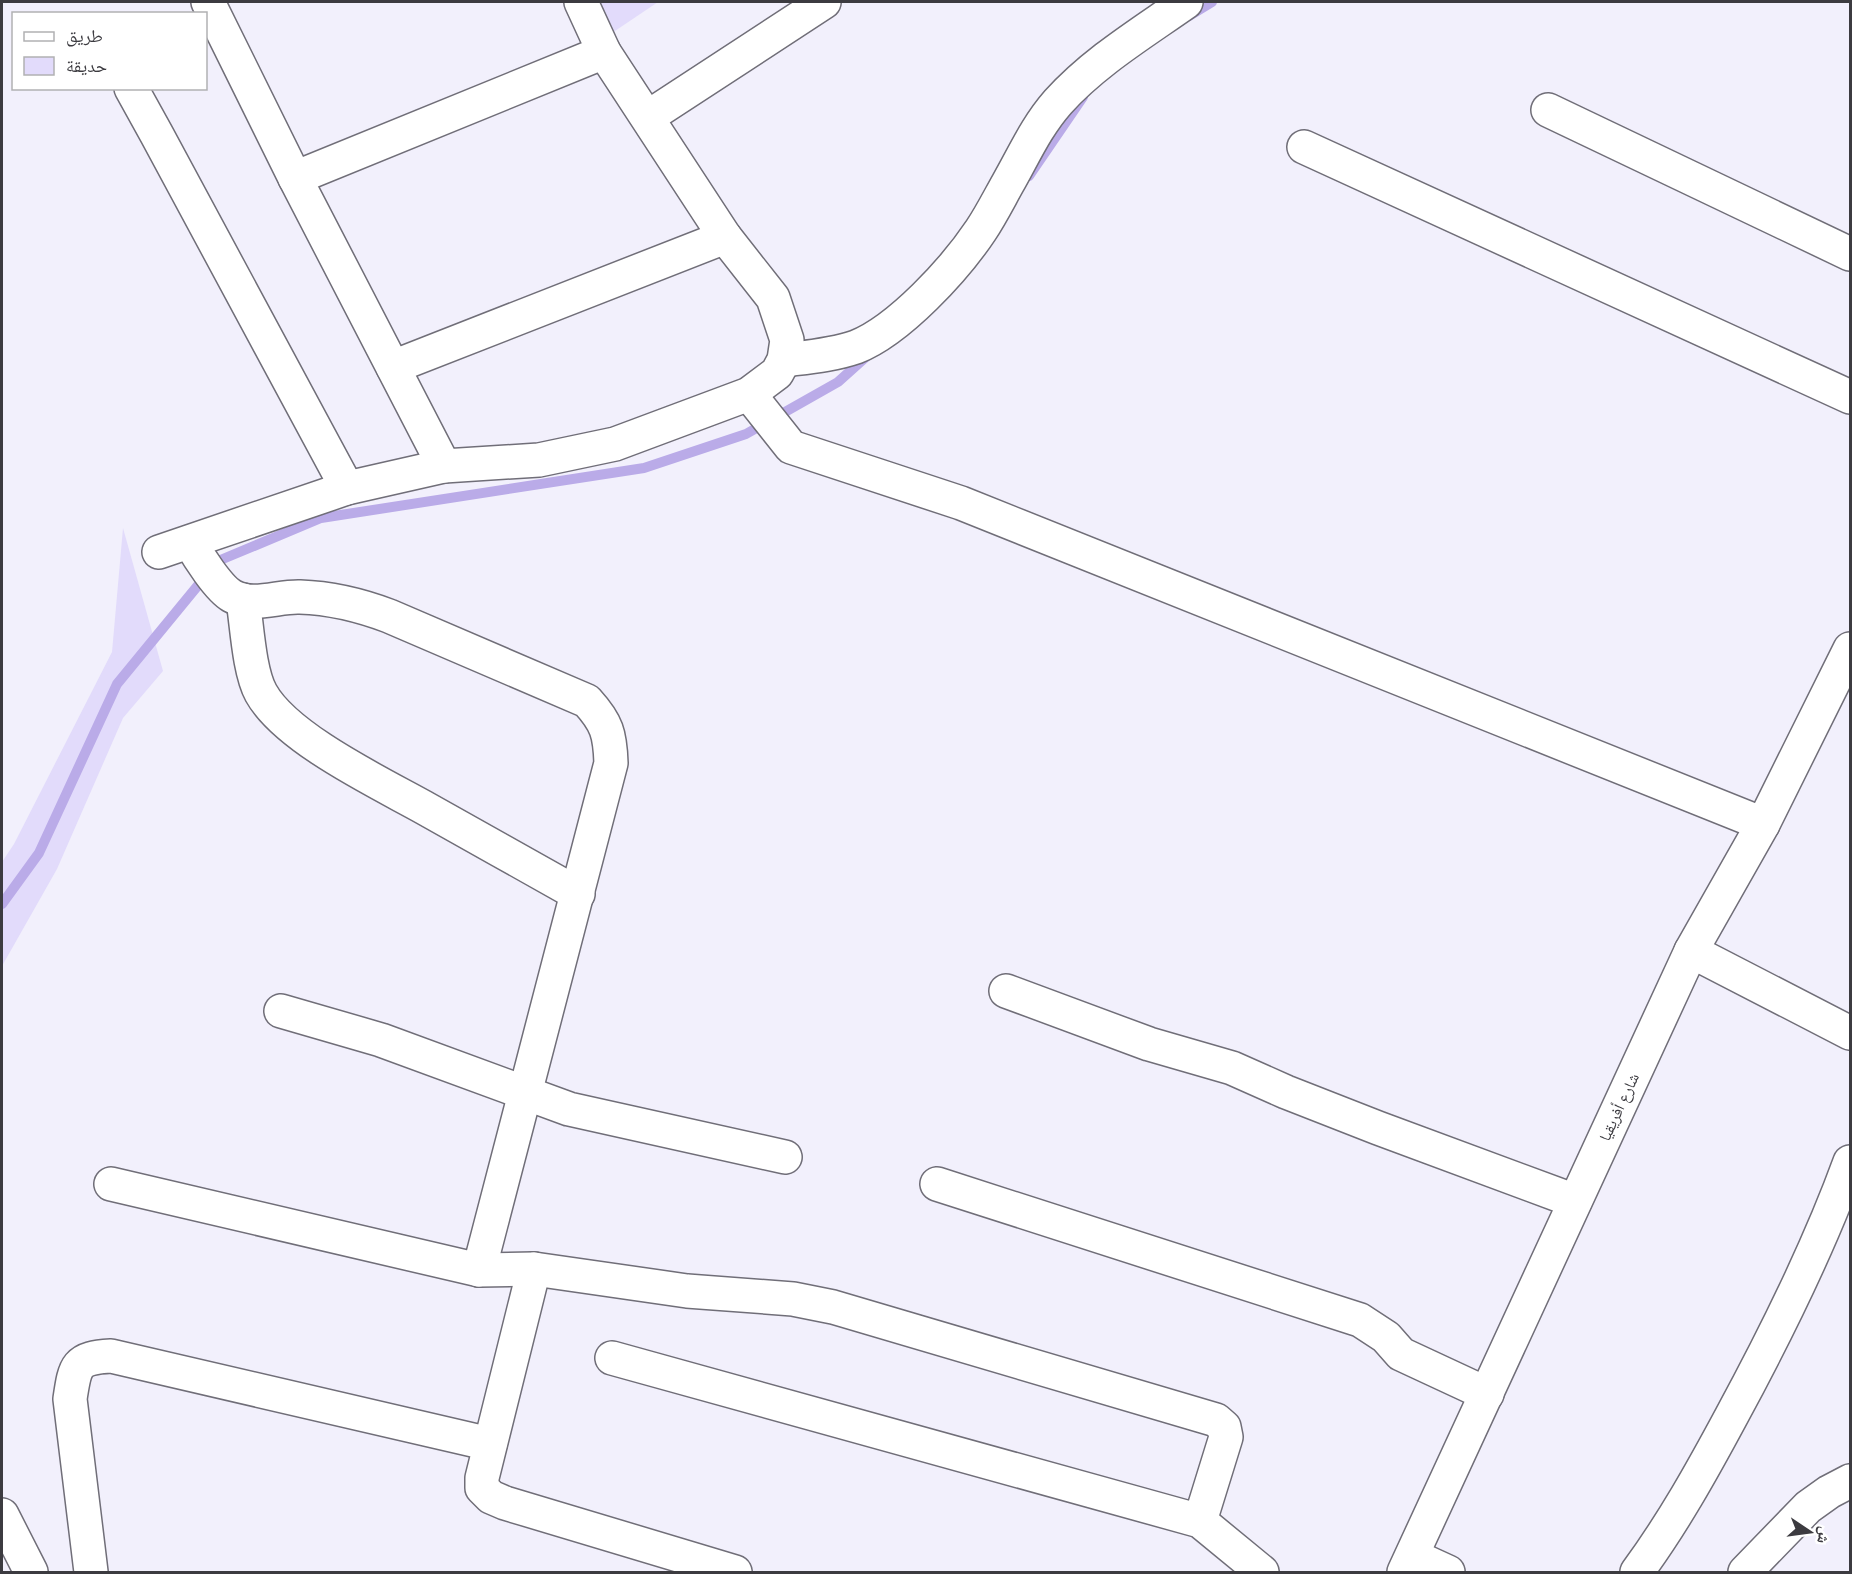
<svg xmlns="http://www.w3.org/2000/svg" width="1852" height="1574" viewBox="0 0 1852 1574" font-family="'Times New Roman','Noto Naskh Arabic',serif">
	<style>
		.green { fill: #e2dbfb }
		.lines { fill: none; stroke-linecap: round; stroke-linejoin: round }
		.stream { stroke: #baabe8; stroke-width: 10 }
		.minor-casing { stroke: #706e78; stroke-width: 36 }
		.tertiary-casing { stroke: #706e78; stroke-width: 36 }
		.minor { stroke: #fff; stroke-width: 33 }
		.tertiary { stroke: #fff; stroke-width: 33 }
		.labels { text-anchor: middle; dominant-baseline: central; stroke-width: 4.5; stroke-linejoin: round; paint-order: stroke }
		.street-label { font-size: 16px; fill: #3c3b40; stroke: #fff }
	</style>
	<rect width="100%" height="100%" fill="#f2f0fc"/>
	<g class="green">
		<polygon points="591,2 658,2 606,37"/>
		<polygon points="123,528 163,671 123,718 57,869 2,966 2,862 14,844 112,652"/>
	</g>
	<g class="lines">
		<g class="stream">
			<polyline points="1189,16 1212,2"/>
			<polyline points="1029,176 1083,97"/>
			<polyline points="2,904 39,853 117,684 218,561 321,518 644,468 746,434 838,382 867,356"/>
		</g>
		<defs>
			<g id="minor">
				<polyline points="208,2 295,178 444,466"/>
				<polyline points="131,88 157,135 347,488"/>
				<polyline points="1548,110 1850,254"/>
				<polyline points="648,117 824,2"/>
				<polyline points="1304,147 1850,397"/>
				<polyline points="295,178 604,52"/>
				<path d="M784 360C808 357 833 355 856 347 899 330 955 269 981 230 991 215 999 199 1008 183 1024 155 1036 127 1058 102 1094 62 1142 33 1186 2"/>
				<polyline points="393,367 725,237"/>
				<polyline points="749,394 791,447 961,503 1763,824"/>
				<path d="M190 542C198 556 218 588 232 596 253 608 278 596 300 597 331 598 360 605 389 616L587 701C607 723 610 734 611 763L479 1270"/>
				<polyline points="159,552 347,488 444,466 539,460 615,444 749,394 777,373 784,360 787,340 773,298 725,237 604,52 581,2"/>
				<path d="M243 600C247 626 249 671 261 693 286 738 378 782 423 807 475 836 526 865 578 894"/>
				<polyline points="1691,951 1850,1033"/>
				<polyline points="1006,991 1149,1044 1232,1068 1286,1092 1378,1128 1575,1201"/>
				<polyline points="281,1011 381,1040 569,1109 785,1157"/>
				<polyline points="111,1184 479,1270 534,1269 687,1291 793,1299 833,1307 1216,1420 1224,1427 1226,1437 1200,1521"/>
				<polyline points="937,1184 1360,1320 1386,1337 1401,1354 1487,1394"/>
				<polyline points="534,1269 482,1478 482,1488 491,1497 505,1503 735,1572"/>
				<polyline points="612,1358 1200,1521 1262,1572"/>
				<polyline points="2,1515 31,1572"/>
				<polyline points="1413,1556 1448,1572"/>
				<path d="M91 1572 70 1399C75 1365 76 1358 111 1356L490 1444"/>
				<path d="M1637 1572C1673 1523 1702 1471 1731 1417 1776 1334 1818 1250 1850 1162"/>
				<polyline points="1745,1572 1808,1507 1829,1492 1850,1481"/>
			</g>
			<polyline id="tertiary" points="1404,1572 1691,951 1763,824 1850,649"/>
		</defs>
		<use href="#minor" class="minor-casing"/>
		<use href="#tertiary" class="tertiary-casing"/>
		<use href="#minor" class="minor"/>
		<use href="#tertiary" class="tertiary"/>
	</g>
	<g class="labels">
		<g class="street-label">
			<text transform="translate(1619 1107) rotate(-65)">شارع أفريقيا</text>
		</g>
	</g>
	<rect width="1852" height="1574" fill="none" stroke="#3c3b40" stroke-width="6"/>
	<rect x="12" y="12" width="195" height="78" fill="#ffffff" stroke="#b1b1b3" stroke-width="1.5"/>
	<rect x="24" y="32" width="30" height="9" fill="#ffffff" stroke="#b1b1b3" stroke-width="1.5"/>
	<text x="66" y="42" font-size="18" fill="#3c3b40">طريق</text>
	<rect x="24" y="57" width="30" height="18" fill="#e2dbfb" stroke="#b1b1b3" stroke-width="1.5"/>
	<text x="66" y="72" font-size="18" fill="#3c3b40">حديقة</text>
	<g transform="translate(1810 1532) rotate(103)" stroke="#ffffff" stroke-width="4.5" paint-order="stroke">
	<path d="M0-4.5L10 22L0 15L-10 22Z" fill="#3c3b40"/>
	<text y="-9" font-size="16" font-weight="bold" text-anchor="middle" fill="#3c3b40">ش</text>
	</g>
</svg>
